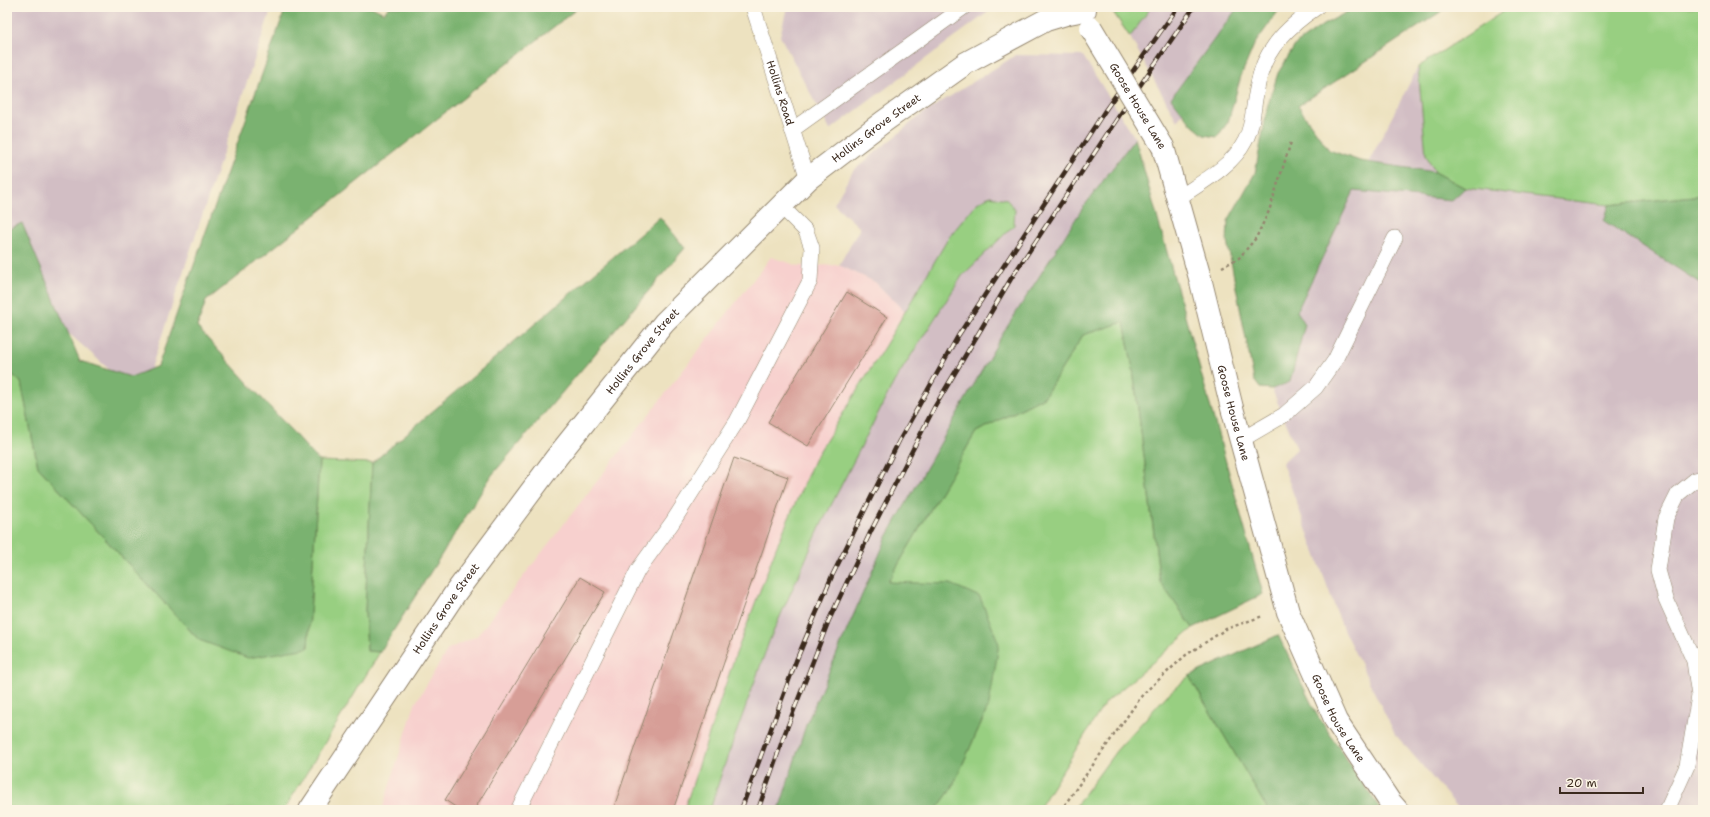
<svg xmlns="http://www.w3.org/2000/svg" width="1710" height="817" viewBox="0 0 1710 817" font-family="'Shantell Sans',sans-serif">
	<style>
		.built { fill: #f7d0ce }
		.industrial { fill: #d2bec4 }
		.green { fill: #98cf81; stroke: #6a7c50 }
		.forest { fill: #7ab26f; stroke: #5a6e46 }
		.building { fill: #d79e97 }
		.lines { fill: none; stroke-linecap: round; stroke-linejoin: round }
		.service-casing { stroke: #94866f; stroke-width: 16 }
		.minor-casing { stroke: #94866f; stroke-width: 24 }
		.tertiary-casing { stroke: #94866f; stroke-width: 24 }
		.path { stroke: #94866f; stroke-width: 2.5; stroke-dasharray: 3 3; stroke-linecap: butt }
		.service { stroke: #fff; stroke-width: 15 }
		.minor { stroke: #fff; stroke-width: 22 }
		.tertiary { stroke: #fff; stroke-width: 22 }
		.rail-casing { stroke: #3b2a1e; stroke-width: 4.5 }
		.rail { stroke: #fcf5e5; stroke-width: 3; stroke-dasharray: 9; stroke-linecap: butt }
		.minor-bridge-casing { stroke: #94866f; stroke-width: 24; stroke-linecap: butt }
		.minor-bridge { stroke: #fff; stroke-width: 22 }
		.labels { text-anchor: middle; dominant-baseline: central; stroke-width: 3; stroke-linejoin: round; paint-order: stroke }
		.street-label { font-size: 11px; fill: #3b2a1e; stroke: #fcf5e5 }
	</style>
	<rect width="100%" height="100%" fill="#fcf5e5"/>
	<filter id="ink" filterUnits="userSpaceOnUse"><feTurbulence type="fractalNoise" baseFrequency=".025" numOctaves="2"/><feDisplacementMap in="SourceGraphic" scale="8" xChannelSelector="R" yChannelSelector="G"/><feConvolveMatrix kernelMatrix="1 2 1 2 8 2 1 2 1" color-interpolation-filters="sRGB"/></filter>
	<filter id="wash" filterUnits="userSpaceOnUse"><feTurbulence type="fractalNoise" baseFrequency=".012" numOctaves="4" result="noise"/><feDisplacementMap in="SourceGraphic" scale="16" xChannelSelector="R" yChannelSelector="G"/><feGaussianBlur stdDeviation="0.9" result="paint"/><feColorMatrix in="noise" values="0 0 0 0 0 0 0 0 0 0 0 0 0 0 0 0 0 1.4 0 .05"/><feComposite in="paint" operator="in"/></filter>
	<g filter="url(#wash)">
		<rect width="100%" height="100%" fill="#ede2c0"/>
		<polygon class="built" points="771,257 799,266 839,265 875,282 905,311 814,460 776,548 734,659 684,810 382,810 415,704 448,649 477,636"/>
		<g class="industrial">
			<polygon points="7,7 272,7 141,398 7,278"/>
			<polygon points="787,7 995,7 830,130 780,36"/>
			<polygon points="1111,7 1264,7 1177,121 1130,37 1111,9"/>
			<polygon points="1016,55 1083,56 1135,138 1138,154 888,582 815,810 684,810 734,659 776,548 814,460 905,312 875,282 839,265 860,228 834,204 853,171 922,114"/>
			<polygon points="1418,67 1426,155 1609,205 1703,195 1703,810 1460,810 1395,734 1343,629 1282,463 1297,449 1272,389 1290,382 1297,311 1354,190"/>
		</g>
		<g class="green">
			<polygon points="1111,7 1151,7 1130,37 1111,9"/>
			<polygon points="1510,7 1703,7 1703,195 1609,205 1465,188 1435,172 1426,155 1418,67"/>
			<polygon points="990,196 1006,199 1015,209 1014,225 962,276 894,382 821,525 770,639 722,772 710,810 684,810 734,659 776,548 814,460 886,344 949,237 977,203"/>
			<polygon points="1124,321 1133,369 1160,582 1193,628 1105,703 1038,810 936,810 952,788 989,705 888,582 976,432 1044,397 1083,335"/>
			<polygon points="7,370 21,382 38,467 199,640 308,648 319,461 372,463 365,611 367,651 380,652 284,810 7,810"/>
			<polygon points="1189,676 1268,810 1073,810 1116,751 1167,695"/>
		</g>
		<g class="forest">
			<polygon points="286,7 372,7 384,13 389,7 579,7 206,301 197,327 319,461 308,648 248,658 199,640 38,467 21,382 7,370 7,230 22,223 80,361 131,377 158,366"/>
			<polygon points="1238,7 1283,7 1279,10 1254,45 1241,76 1228,122 1217,137 1204,135 1192,125 1171,98"/>
			<polygon points="1356,7 1448,7 1298,106 1329,150 1360,161 1435,172 1465,188 1452,200 1354,191 1297,311 1305,324 1290,382 1272,389 1260,388 1254,380 1227,241 1228,221 1255,173 1268,105 1278,73 1296,44 1323,25"/>
			<polygon points="1135,138 1263,594 1193,628 1160,582 1133,369 1124,322 1083,335 1044,397 976,432 888,582 951,584 980,597 999,644 989,705 952,788 936,810 779,810 806,725 887,537 1002,335 1082,209"/>
			<polygon points="1703,195 1703,285 1604,221 1609,205"/>
			<polygon points="660,217 685,248 492,475 380,652 367,651 365,611 372,463"/>
			<polygon points="1278,635 1317,715 1381,810 1268,810 1189,676"/>
		</g>
		<g id="blocks">
			<g class="building">
				<polygon points="847,292 887,317 808,446 768,422"/>
				<polygon points="734,458 788,477 673,810 613,810"/>
				<polygon points="580,577 605,592 474,810 460,810 445,800"/>
			</g>
		</g>
	</g>
	<g filter="url(#ink)">
		<use href="#blocks" fill-opacity="0" stroke="#94866f" stroke-width="1"/>
		<g class="lines">
			<defs>
				<g id="service">
					<path id="s1" d="M753 7 808 179"/>
					<polyline points="792,130 964,7"/>
					<path d="M1177 199C1200 183 1232 167 1245 141 1252 128 1253 113 1255 99 1257 90 1258 81 1261 72 1269 44 1293 23 1317 7"/>
					<polyline points="1241,440 1284,415 1316,387 1335,360 1395,238"/>
					<polyline points="518,810 638,570 672,523 737,421 810,281 812,248 806,231 781,206"/>
					<polyline points="1667,810 1687,766 1699,696 1694,661 1666,599 1658,570 1666,518 1678,494 1695,480 1703,478"/>
				</g>
				<g id="minor">
					<path id="s2" d="M1163 147 1200 278 1232 408 1288 612 1336 721 1390 802 1397 810"/>
				</g>
				<g id="tertiary">
					<path id="s3" d="M310 810 456 592 556 458 664 323 808 179 883 122 966 63 1046 20 1069 13 1085 10V7"/>
				</g>
			</defs>
			<use href="#service" class="service-casing"/>
			<use href="#minor" class="minor-casing"/>
			<use href="#tertiary" class="tertiary-casing"/>
			<g class="path">
				<polyline points="1222,267 1239,258 1256,238 1269,211 1291,142"/>
				<polyline points="1061,810 1143,694 1186,655 1226,629 1263,616"/>
			</g>
			<use href="#service" class="service"/>
			<use href="#minor" class="minor"/>
			<use href="#tertiary" class="tertiary"/>
			<defs>
				<g id="rail">
					<polyline points="741,810 796,661 832,576 899,441 958,336 1106,109 1178,7"/>
					<polyline points="758,810 785,733 829,620 871,531 934,408 1012,277 1119,116 1194,7"/>
				</g>
			</defs>
			<use href="#rail" class="rail-casing"/>
			<use href="#rail" class="rail"/>
			<defs>
				<g id="minor-bridge">
					<path id="s4" d="M1091 28 1163 147"/>
				</g>
			</defs>
			<use href="#minor-bridge" class="minor-bridge-casing"/>
			<use href="#minor-bridge" class="minor-bridge"/>
		</g>
	</g>
	<g class="labels">
		<g class="street-label">
			<text stroke="none"><textPath href="#s1" startOffset="90">Hollins Road</textPath></text>
			<text stroke="none"><textPath href="#s4" startOffset="91">Goose House Lane</textPath></text>
			<text stroke="none"><textPath href="#s3" startOffset="891">Hollins Grove Street</textPath></text>
			<text stroke="none"><textPath href="#s3" startOffset="567">Hollins Grove Street</textPath></text>
			<text stroke="none"><textPath href="#s2" startOffset="275">Goose House Lane</textPath></text>
			<text stroke="none"><textPath href="#s3" startOffset="243">Hollins Grove Street</textPath></text>
			<text stroke="none"><textPath href="#s2" startOffset="599">Goose House Lane</textPath></text>
		</g>
	</g>
	<rect width="1710" height="817" fill="none" stroke="#fcf5e5" stroke-width="24"/>
	<path d="M1560 787v6h83v-6" fill="none" stroke="#3b2a1e" stroke-width="2"/>
	<text x="1566" y="787" font-size="12" fill="#3b2a1e" stroke="#fcf5e5" stroke-width="3" paint-order="stroke">20 m</text>
</svg>
